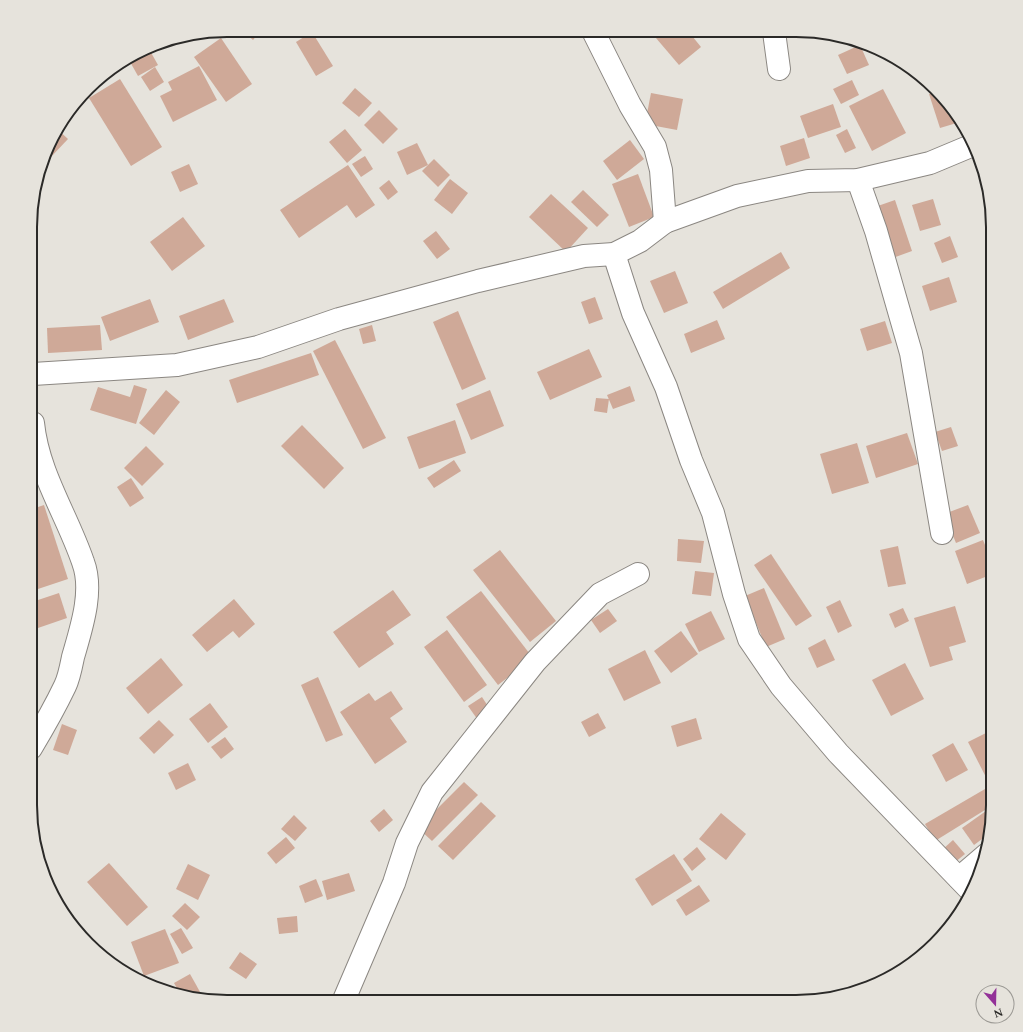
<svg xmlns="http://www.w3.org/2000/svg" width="1023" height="1032" viewBox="0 0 1023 1032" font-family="Spectral,serif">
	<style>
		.building { fill: #cfa998 }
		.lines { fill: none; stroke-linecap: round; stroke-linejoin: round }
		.minor-casing { stroke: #8b8782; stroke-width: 24 }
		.minor { stroke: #fff; stroke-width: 22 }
		.rim { fill: none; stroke: #2b2a28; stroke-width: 2 }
	</style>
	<rect width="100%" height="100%" fill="#e6e3dc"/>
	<g class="building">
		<polygon points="242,30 256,30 259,33 253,40"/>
		<polygon points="650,31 688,31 701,47 679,65"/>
		<polygon points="312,32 333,66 316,76 296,42"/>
		<polygon points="221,38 252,84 226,102 194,57"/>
		<polygon points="860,45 869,65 847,74 838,55"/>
		<polygon points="149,49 158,65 138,76 129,60"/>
		<polygon points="199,66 217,100 173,122 160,96 172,90 168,82"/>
		<polygon points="155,67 164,82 150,91 141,77"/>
		<polygon points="120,79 162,147 131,166 89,98"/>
		<polygon points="852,80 859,95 841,104 833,89"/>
		<polygon points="355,88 372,103 359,117 342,103"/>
		<polygon points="883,89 906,133 872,151 849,106"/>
		<polygon points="935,92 952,107 960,122 940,128 929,94"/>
		<polygon points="651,93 683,99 677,130 645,124"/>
		<polygon points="833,104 841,127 808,138 800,116"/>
		<polygon points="379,110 398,129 383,144 364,125"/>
		<polygon points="56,128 68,139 50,158 47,154"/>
		<polygon points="345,129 362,150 347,163 329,142"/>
		<polygon points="847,129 856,148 845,153 836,135"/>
		<polygon points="804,138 810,158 786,166 780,146"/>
		<polygon points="630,140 644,159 617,180 603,161"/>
		<polygon points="417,143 428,165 407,175 397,152"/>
		<polygon points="365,156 373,169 361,177 352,164"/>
		<polygon points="434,159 450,175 438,187 422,171"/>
		<polygon points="189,164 198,184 180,192 171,172"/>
		<polygon points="348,165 375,205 356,218 347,205 299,238 280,210"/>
		<polygon points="638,174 654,217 629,227 612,184"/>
		<polygon points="450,179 468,193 452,214 434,200"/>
		<polygon points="389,180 398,192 388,200 379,188"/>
		<polygon points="583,190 609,215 597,227 571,202"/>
		<polygon points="551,194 588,228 566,252 529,217"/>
		<polygon points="933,199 941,225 920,231 912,205"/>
		<polygon points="895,200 912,251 890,259 872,208"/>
		<polygon points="183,217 205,246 172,271 150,242"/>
		<polygon points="436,231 450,249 437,259 423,241"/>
		<polygon points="950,236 958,257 942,263 934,243"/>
		<polygon points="781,252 790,268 723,309 713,292"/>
		<polygon points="675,271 688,303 664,313 650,281"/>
		<polygon points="949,277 957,302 930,311 922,286"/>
		<polygon points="595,297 603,319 589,324 581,302"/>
		<polygon points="150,299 159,322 110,341 101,317"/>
		<polygon points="224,299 234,322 188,340 179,316"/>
		<polygon points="458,311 486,379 462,390 433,322"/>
		<polygon points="717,320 725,339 691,353 684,334"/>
		<polygon points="885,321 892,343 867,351 860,329"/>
		<polygon points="100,325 102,350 48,353 47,328"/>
		<polygon points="372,325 376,341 363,344 359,329"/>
		<polygon points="335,340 386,438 363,449 313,351"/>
		<polygon points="589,349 602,377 550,400 537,372"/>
		<polygon points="311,353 319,375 237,403 229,380"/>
		<polygon points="134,385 147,389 136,424 90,410 98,387 130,397"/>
		<polygon points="630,386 635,401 613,409 607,395"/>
		<polygon points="166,390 180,402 154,435 139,423"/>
		<polygon points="490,390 504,426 471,440 456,404"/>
		<polygon points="596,398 609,399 607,413 594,411"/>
		<polygon points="455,420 466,453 419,469 407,437"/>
		<polygon points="302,425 344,468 324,489 281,446"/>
		<polygon points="951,427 958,446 942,451 935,432"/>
		<polygon points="907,433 918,464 876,478 866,446"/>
		<polygon points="857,443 869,483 832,494 820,454"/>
		<polygon points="146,446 164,464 142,486 124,468"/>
		<polygon points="454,460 461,471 434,488 427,478"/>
		<polygon points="131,478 144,498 130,507 117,487"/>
		<polygon points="44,505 68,579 38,589 32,569 32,509"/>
		<polygon points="968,505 980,533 956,543 944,514"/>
		<polygon points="678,539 704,541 701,563 677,561"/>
		<polygon points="983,540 993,565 993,574 967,584 955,551"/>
		<polygon points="898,546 906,584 888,587 880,550"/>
		<polygon points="500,550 556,621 530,642 473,570"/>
		<polygon points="771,554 812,616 796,626 754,565"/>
		<polygon points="695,571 714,573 711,596 692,594"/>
		<polygon points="764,588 785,639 766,647 745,596"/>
		<polygon points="393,590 411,615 386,632 394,644 359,668 333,632"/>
		<polygon points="481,591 533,658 498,685 446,617"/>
		<polygon points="59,593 67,618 38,628 32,609 32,602"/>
		<polygon points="234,599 255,624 239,638 233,631 207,652 192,635"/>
		<polygon points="840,600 852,626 838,633 826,607"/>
		<polygon points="955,606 966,642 949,647 953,660 930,667 914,618"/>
		<polygon points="903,608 909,621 895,628 889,614"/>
		<polygon points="608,609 617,621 600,633 591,620"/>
		<polygon points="711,611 725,639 699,652 685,624"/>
		<polygon points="447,630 487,685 464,702 424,647"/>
		<polygon points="681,631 698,654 671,673 654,651"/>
		<polygon points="825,639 835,660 817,668 808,648"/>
		<polygon points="645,650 661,683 624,701 608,669"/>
		<polygon points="161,658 183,685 148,714 126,688"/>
		<polygon points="905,663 924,699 891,716 872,680"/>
		<polygon points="318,677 343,735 326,742 301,685"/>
		<polygon points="391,691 403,709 390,718 407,742 375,764 340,712 369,693 375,701"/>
		<polygon points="482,697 493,714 480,723 468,706"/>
		<polygon points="210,703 228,727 208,743 189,719"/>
		<polygon points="598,713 606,728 589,737 581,722"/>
		<polygon points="696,718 702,739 677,747 671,726"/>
		<polygon points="159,720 174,735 154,754 139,738"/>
		<polygon points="62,724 77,730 68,755 53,750"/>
		<polygon points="986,733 993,746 993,787 991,787 968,742"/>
		<polygon points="225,737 234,749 221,759 211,747"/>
		<polygon points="953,743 968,770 946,782 932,755"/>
		<polygon points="188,763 196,780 176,790 168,773"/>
		<polygon points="464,782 478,795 432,841 418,828"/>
		<polygon points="985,789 993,800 993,805 935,841 925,824"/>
		<polygon points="481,802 496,816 453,860 438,846"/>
		<polygon points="993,806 993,818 990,833 974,845 962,828"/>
		<polygon points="384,809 393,820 379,832 370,821"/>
		<polygon points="721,813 746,834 726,860 699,839"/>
		<polygon points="294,815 307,828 295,841 281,829"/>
		<polygon points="286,837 295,848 276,864 267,853"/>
		<polygon points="953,840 965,854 954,863 942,850"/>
		<polygon points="697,847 706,859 692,871 683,859"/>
		<polygon points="674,854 692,881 652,906 635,879"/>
		<polygon points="109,863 148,907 127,926 87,882"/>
		<polygon points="188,864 210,875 198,900 176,889"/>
		<polygon points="349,873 355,891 327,900 322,881"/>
		<polygon points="316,879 323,896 305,903 299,886"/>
		<polygon points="699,885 710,901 686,916 676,900"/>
		<polygon points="185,903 200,917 187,930 172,916"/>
		<polygon points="297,916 298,932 279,934 277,918"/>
		<polygon points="181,928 193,948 182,954 170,934"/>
		<polygon points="165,929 179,963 144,976 131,942"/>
		<polygon points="240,952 257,964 246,979 229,968"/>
		<polygon points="190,974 204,999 179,992 174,983"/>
	</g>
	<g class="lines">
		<defs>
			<g id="minor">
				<polyline points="593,31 630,105 655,147 661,170 665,222"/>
				<polyline points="774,32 779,69"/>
				<polyline points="858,180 876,231 911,353 942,533"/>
				<polyline points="614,254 633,313 666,387 691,460 713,513 734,594 749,639 781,686 838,753 972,892"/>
				<polyline points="33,374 177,365 258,347 339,319 478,281 584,256 614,254 640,241 665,222 737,196 808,181 858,180 930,163 973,145"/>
				<path d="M31 748C43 728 55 707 65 686 69 678 71 667 73 657 81 629 94 591 83 562 67 515 38 473 33 423"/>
				<polyline points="959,878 987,854"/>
				<polyline points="343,1002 394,883 407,843 432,792 535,662 600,594 638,574"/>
			</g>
		</defs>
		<use href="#minor" class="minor-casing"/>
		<use href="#minor" class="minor"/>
	</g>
	<path d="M0 0H1023V1032H0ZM227 37H796A190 190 0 0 1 986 227V805A190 190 0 0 1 796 995H227A190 190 0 0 1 37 805V227A190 190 0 0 1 227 37Z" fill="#e6e3dc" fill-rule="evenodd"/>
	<path class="rim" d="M227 37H796A190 190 0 0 1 986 227V805A190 190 0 0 1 796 995H227A190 190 0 0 1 37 805V227A190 190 0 0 1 227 37Z"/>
	<g transform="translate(995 1004) rotate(160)"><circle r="19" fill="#e6e3dc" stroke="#9b9994"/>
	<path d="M0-3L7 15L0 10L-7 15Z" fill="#933198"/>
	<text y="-6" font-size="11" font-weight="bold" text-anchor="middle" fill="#2b2a28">N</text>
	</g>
</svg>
